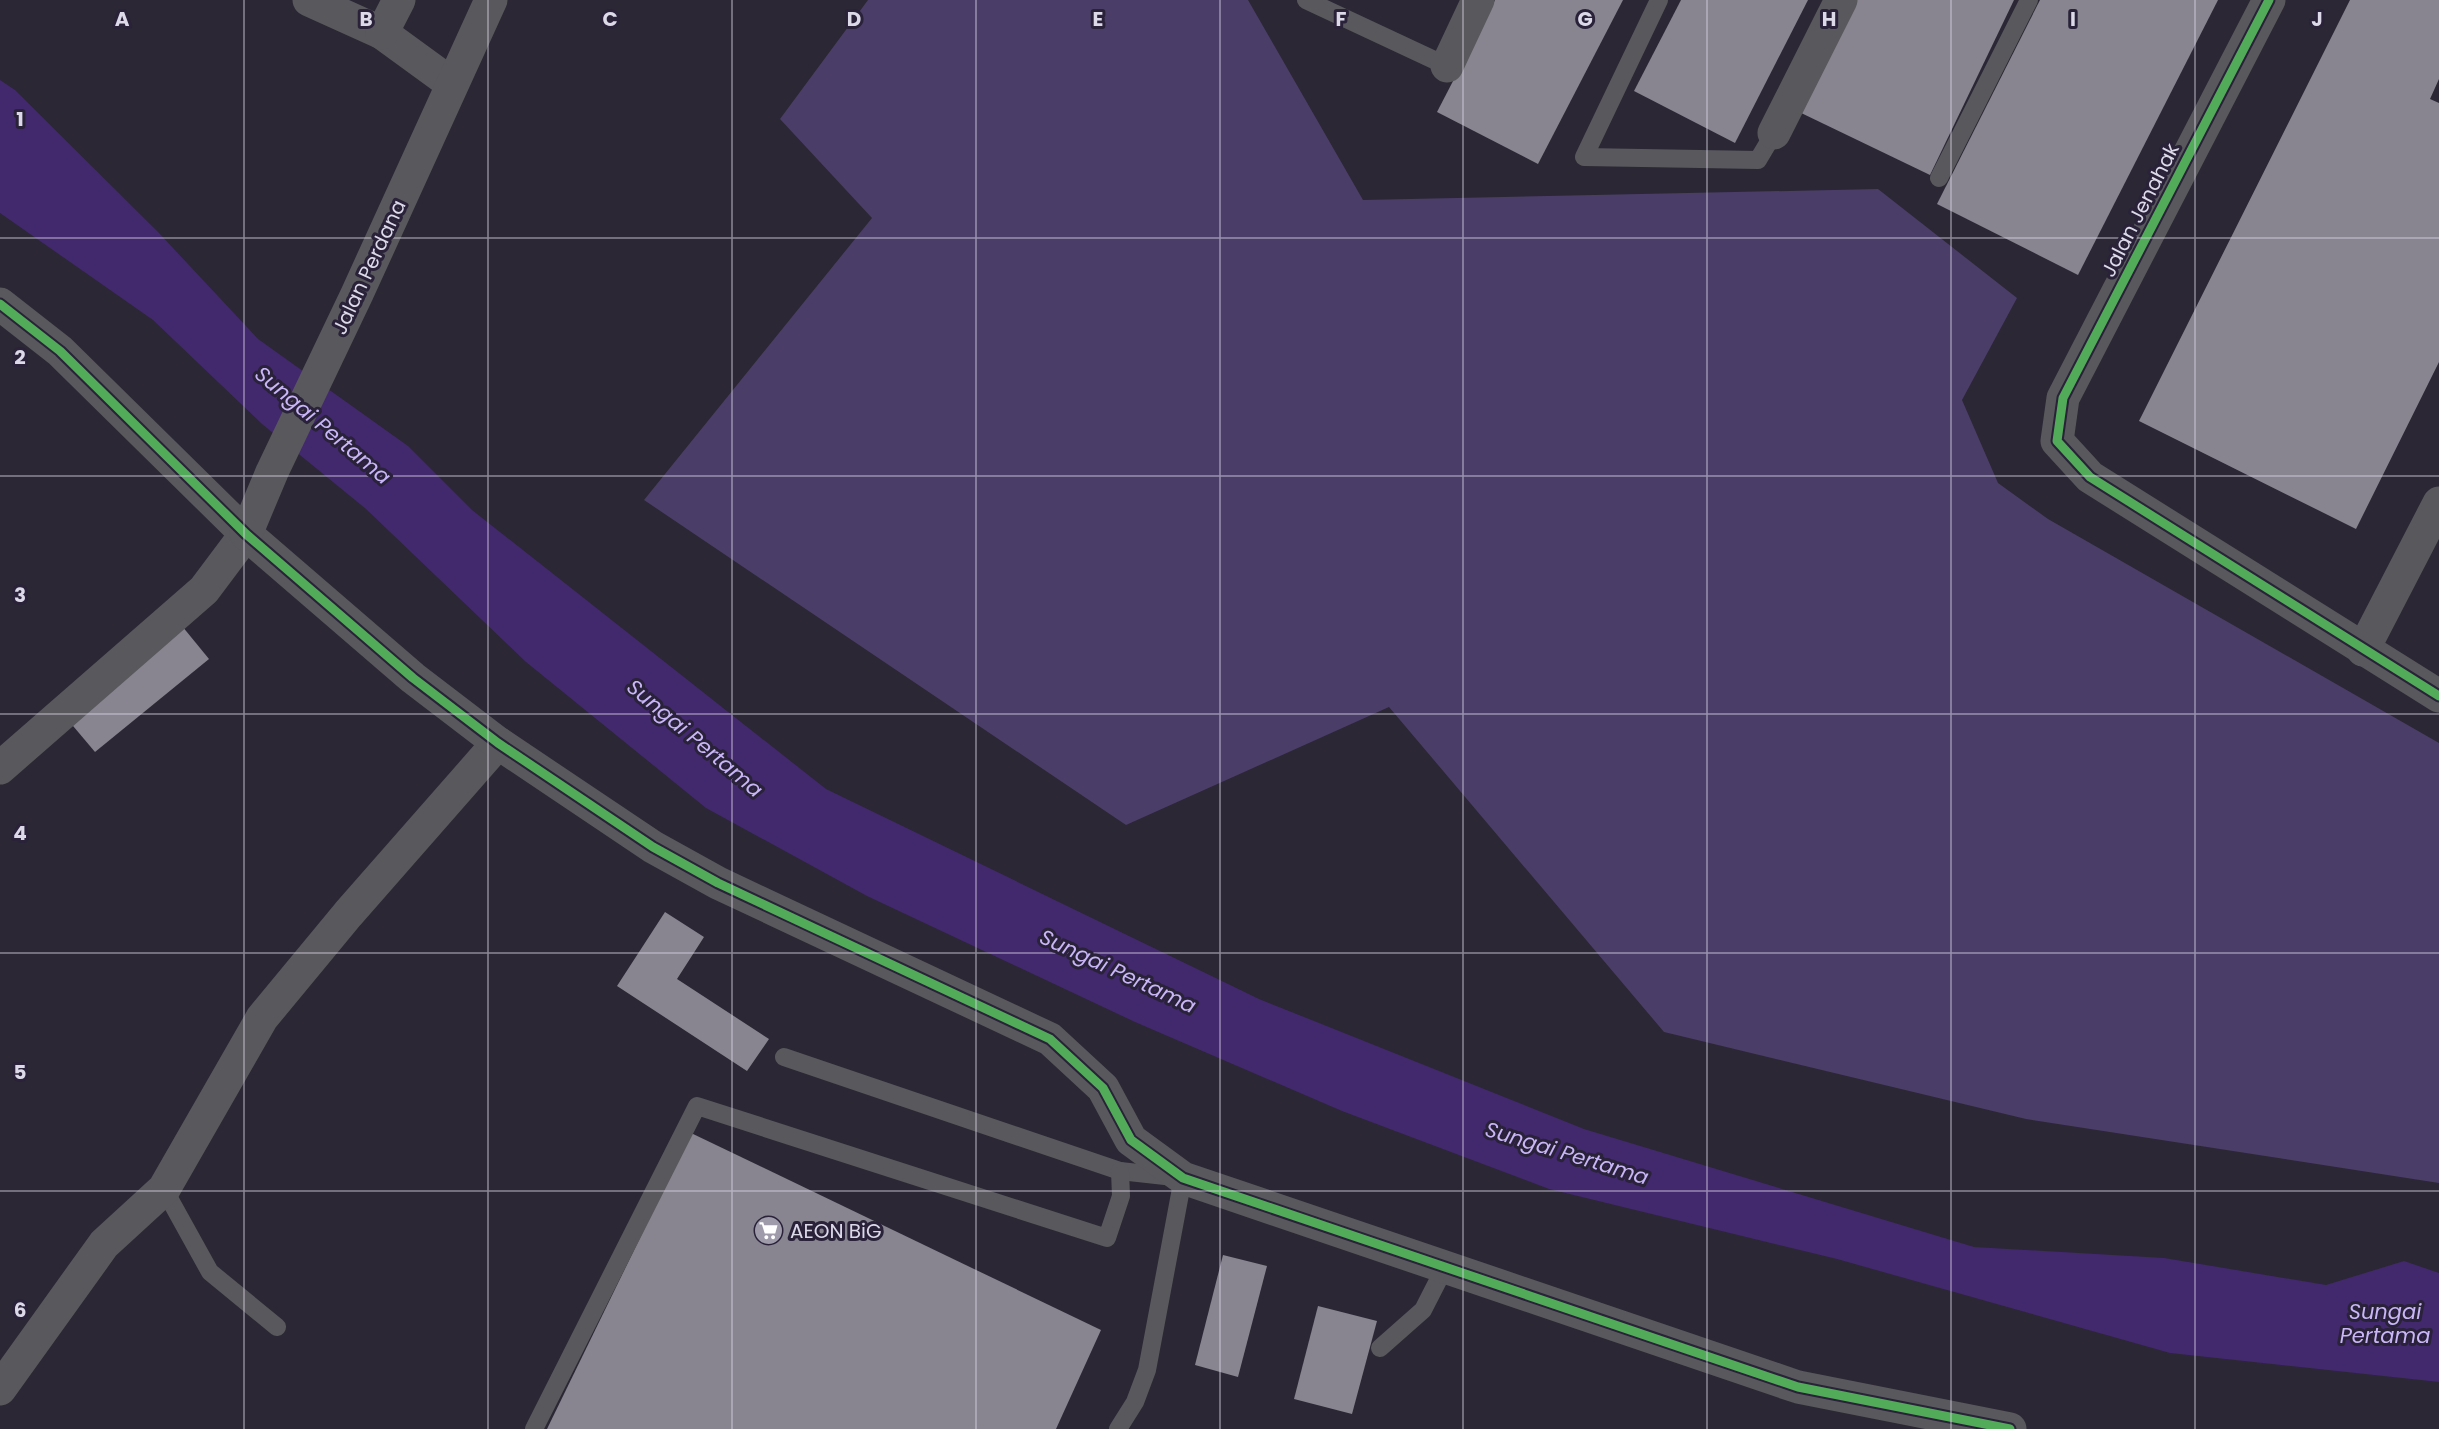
<svg xmlns="http://www.w3.org/2000/svg" width="2439" height="1429" viewBox="0 0 2439 1429" font-family="Poppins,sans-serif">
	<style>
		.green { fill: #4a3d68 }
		.water { fill: #42286d }
		.building { fill: #888490 }
		.lines { fill: none; stroke-linecap: round; stroke-linejoin: round }
		.service { stroke: #59585d; stroke-width: 18 }
		.minor { stroke: #59585d; stroke-width: 33 }
		.tertiary { stroke: #59585d; stroke-width: 33 }
		.cycleway-casing { stroke: #292239; stroke-width: 13 }
		.cycleway { stroke: #51ab58; stroke-width: 9 }
		.grid { fill: none; stroke: #ddd9e9; stroke-width: 1.5; stroke-opacity: 0.55 }
		.labels { text-anchor: middle; dominant-baseline: central; stroke-width: 6; stroke-linejoin: round; paint-order: stroke }
		.street-label { font-size: 20px; fill: #ddd9e9; stroke: #292239 }
		.poi-label { font-size: 20px; fill: #ddd9e9; stroke: #292239; text-anchor: start }
		.water-label { font-size: 21px; font-style: italic; fill: #c8b6f7; stroke: #292239 }
		.grid-label { font-size: 20px; text-anchor: middle; font-weight: bold; fill: #ddd9e9; stroke: #292239; stroke-width: 6; stroke-linejoin: round; paint-order: stroke }
	</style>
	<rect width="100%" height="100%" fill="#2b2734"/>
	<polygon class="green" points="868,0 1248,0 1363,200 1878,189 2017,298 1962,400 1998,483 2048,519 2439,743 2439,1183 2026,1119 1664,1032 1389,707 1126,825 644,500 872,218 780,119"/>
	<polygon class="water" points="0,80 15,90 159,233 258,339 408,446 472,510 826,789 1259,999 1584,1129 1974,1247 2164,1258 2326,1285 2404,1261 2439,1273 2439,1382 2170,1353 1837,1259 1549,1189 1342,1111 1135,1022 867,896 706,808 526,662 366,509 262,424 153,320 0,213"/>
	<g class="building">
		<polygon points="1495,0 1623,0 1538,164 1437,112"/>
		<polygon points="1681,0 1808,0 1735,143 1634,91"/>
		<polygon points="1851,0 2014,0 1930,175 1797,111"/>
		<polygon points="2040,0 2218,0 2078,275 1937,204"/>
		<polygon points="2350,0 2439,0 2439,79 2430,99 2439,103 2439,362 2356,529 2139,421"/>
		<polygon points="182,626 209,659 95,752 68,720"/>
		<polygon points="665,912 704,937 677,979 769,1039 747,1071 617,986"/>
		<polygon points="691,1133 1101,1330 1056,1429 547,1429"/>
		<polygon points="1223,1255 1267,1266 1238,1377 1195,1365"/>
		<polygon points="1318,1306 1377,1321 1352,1414 1294,1399"/>
	</g>
	<g class="lines">
		<g class="service">
			<polyline points="1306,0 1447,66"/>
			<polyline points="1659,0 1584,157 1758,160 1774,133"/>
			<polyline points="1939,178 2029,0"/>
			<polyline points="784,1057 1120,1171 1183,1178 1147,1370 1135,1402 1118,1429"/>
			<polyline points="164,1189 210,1272 277,1327"/>
			<polyline points="1380,1348 1423,1310 1445,1267"/>
			<polyline points="534,1429 697,1106 1107,1238 1121,1196 1120,1171"/>
		</g>
		<g class="minor">
			<polyline points="309,0 382,33 452,84"/>
			<polyline points="2269,0 2063,398 2057,441 2090,477 2439,696"/>
			<polyline points="382,33 399,0"/>
			<polyline points="1447,66 1478,0"/>
			<polyline points="1774,133 1841,0"/>
			<polyline points="2363,650 2439,503"/>
			<polyline points="0,768 204,590 246,534"/>
			<polyline points="0,1389 104,1244 164,1189 262,1018 348,914 498,743"/>
		</g>
		<g class="tertiary">
			<polyline points="0,304 60,351 246,534 413,678 498,743 653,847 718,883 1050,1039 1103,1088 1131,1140 1183,1178 1798,1387 2010,1429"/>
			<polyline points="246,534 272,472 357,294 491,0"/>
		</g>
		<defs>
			<g id="cycleway">
				<polyline points="2269,0 2063,398 2057,441 2090,477 2439,696"/>
				<polyline points="0,304 60,351 246,534 413,678 498,743 653,847 718,883 1050,1039 1103,1088 1131,1140 1183,1178 1798,1387 2010,1429"/>
			</g>
		</defs>
		<use href="#cycleway" class="cycleway-casing"/>
		<use href="#cycleway" class="cycleway"/>
	</g>
	<path class="grid" d="M244 0V1429M488 0V1429M732 0V1429M976 0V1429M1220 0V1429M1463 0V1429M1707 0V1429M1951 0V1429M2195 0V1429M0 238H2439M0 476H2439M0 714H2439M0 953H2439M0 1191H2439"/>
	<defs>
		<symbol id="supermarket-disc" viewBox="-11 -11 22 22"><circle r="9.5" fill="#9f9baa" stroke="#292239"/><path d="M-6-5.5h2.5l.6 2H6L4.5 2H-2.5L-4.4-4H-6ZM-1.5 3.2a1.3 1.3 0 1 0 .1 0ZM3 3.2a1.3 1.3 0 1 0 .1 0Z" fill="#fff"/></symbol>
	</defs>
	<g fill-rule="evenodd">
		<use href="#supermarket-disc" x="752" y="1214" width="33" height="33"/>
	</g>
	<g class="labels">
		<g class="street-label">
			<text transform="translate(2140 210) rotate(-63)">Jalan Jenahak</text>
			<text transform="translate(369 267) rotate(-65)">Jalan Perdana</text>
		</g>
		<g class="poi-label">
			<text x="790" y="1231">AEON BiG</text>
		</g>
		<g class="water-label">
			<text transform="translate(323 425) rotate(40)">Sungai Pertama</text>
			<text transform="translate(695 738) rotate(40)">Sungai Pertama</text>
			<text transform="translate(1118 971) rotate(25)">Sungai Pertama</text>
			<text transform="translate(1567 1153) rotate(17)">Sungai Pertama</text>
			<text x="2385" y="1311">Sungai<tspan x="2385" dy="24">Pertama</tspan></text>
		</g>
	</g>
	<g class="grid-label">
		<text x="122" y="26">A</text>
		<text x="366" y="26">B</text>
		<text x="610" y="26">C</text>
		<text x="854" y="26">D</text>
		<text x="1098" y="26">E</text>
		<text x="1341" y="26">F</text>
		<text x="1585" y="26">G</text>
		<text x="1829" y="26">H</text>
		<text x="2073" y="26">I</text>
		<text x="2317" y="26">J</text>
		<text x="20" y="126">1</text>
		<text x="20" y="364">2</text>
		<text x="20" y="602">3</text>
		<text x="20" y="840">4</text>
		<text x="20" y="1079">5</text>
		<text x="20" y="1317">6</text>
	</g>
</svg>
